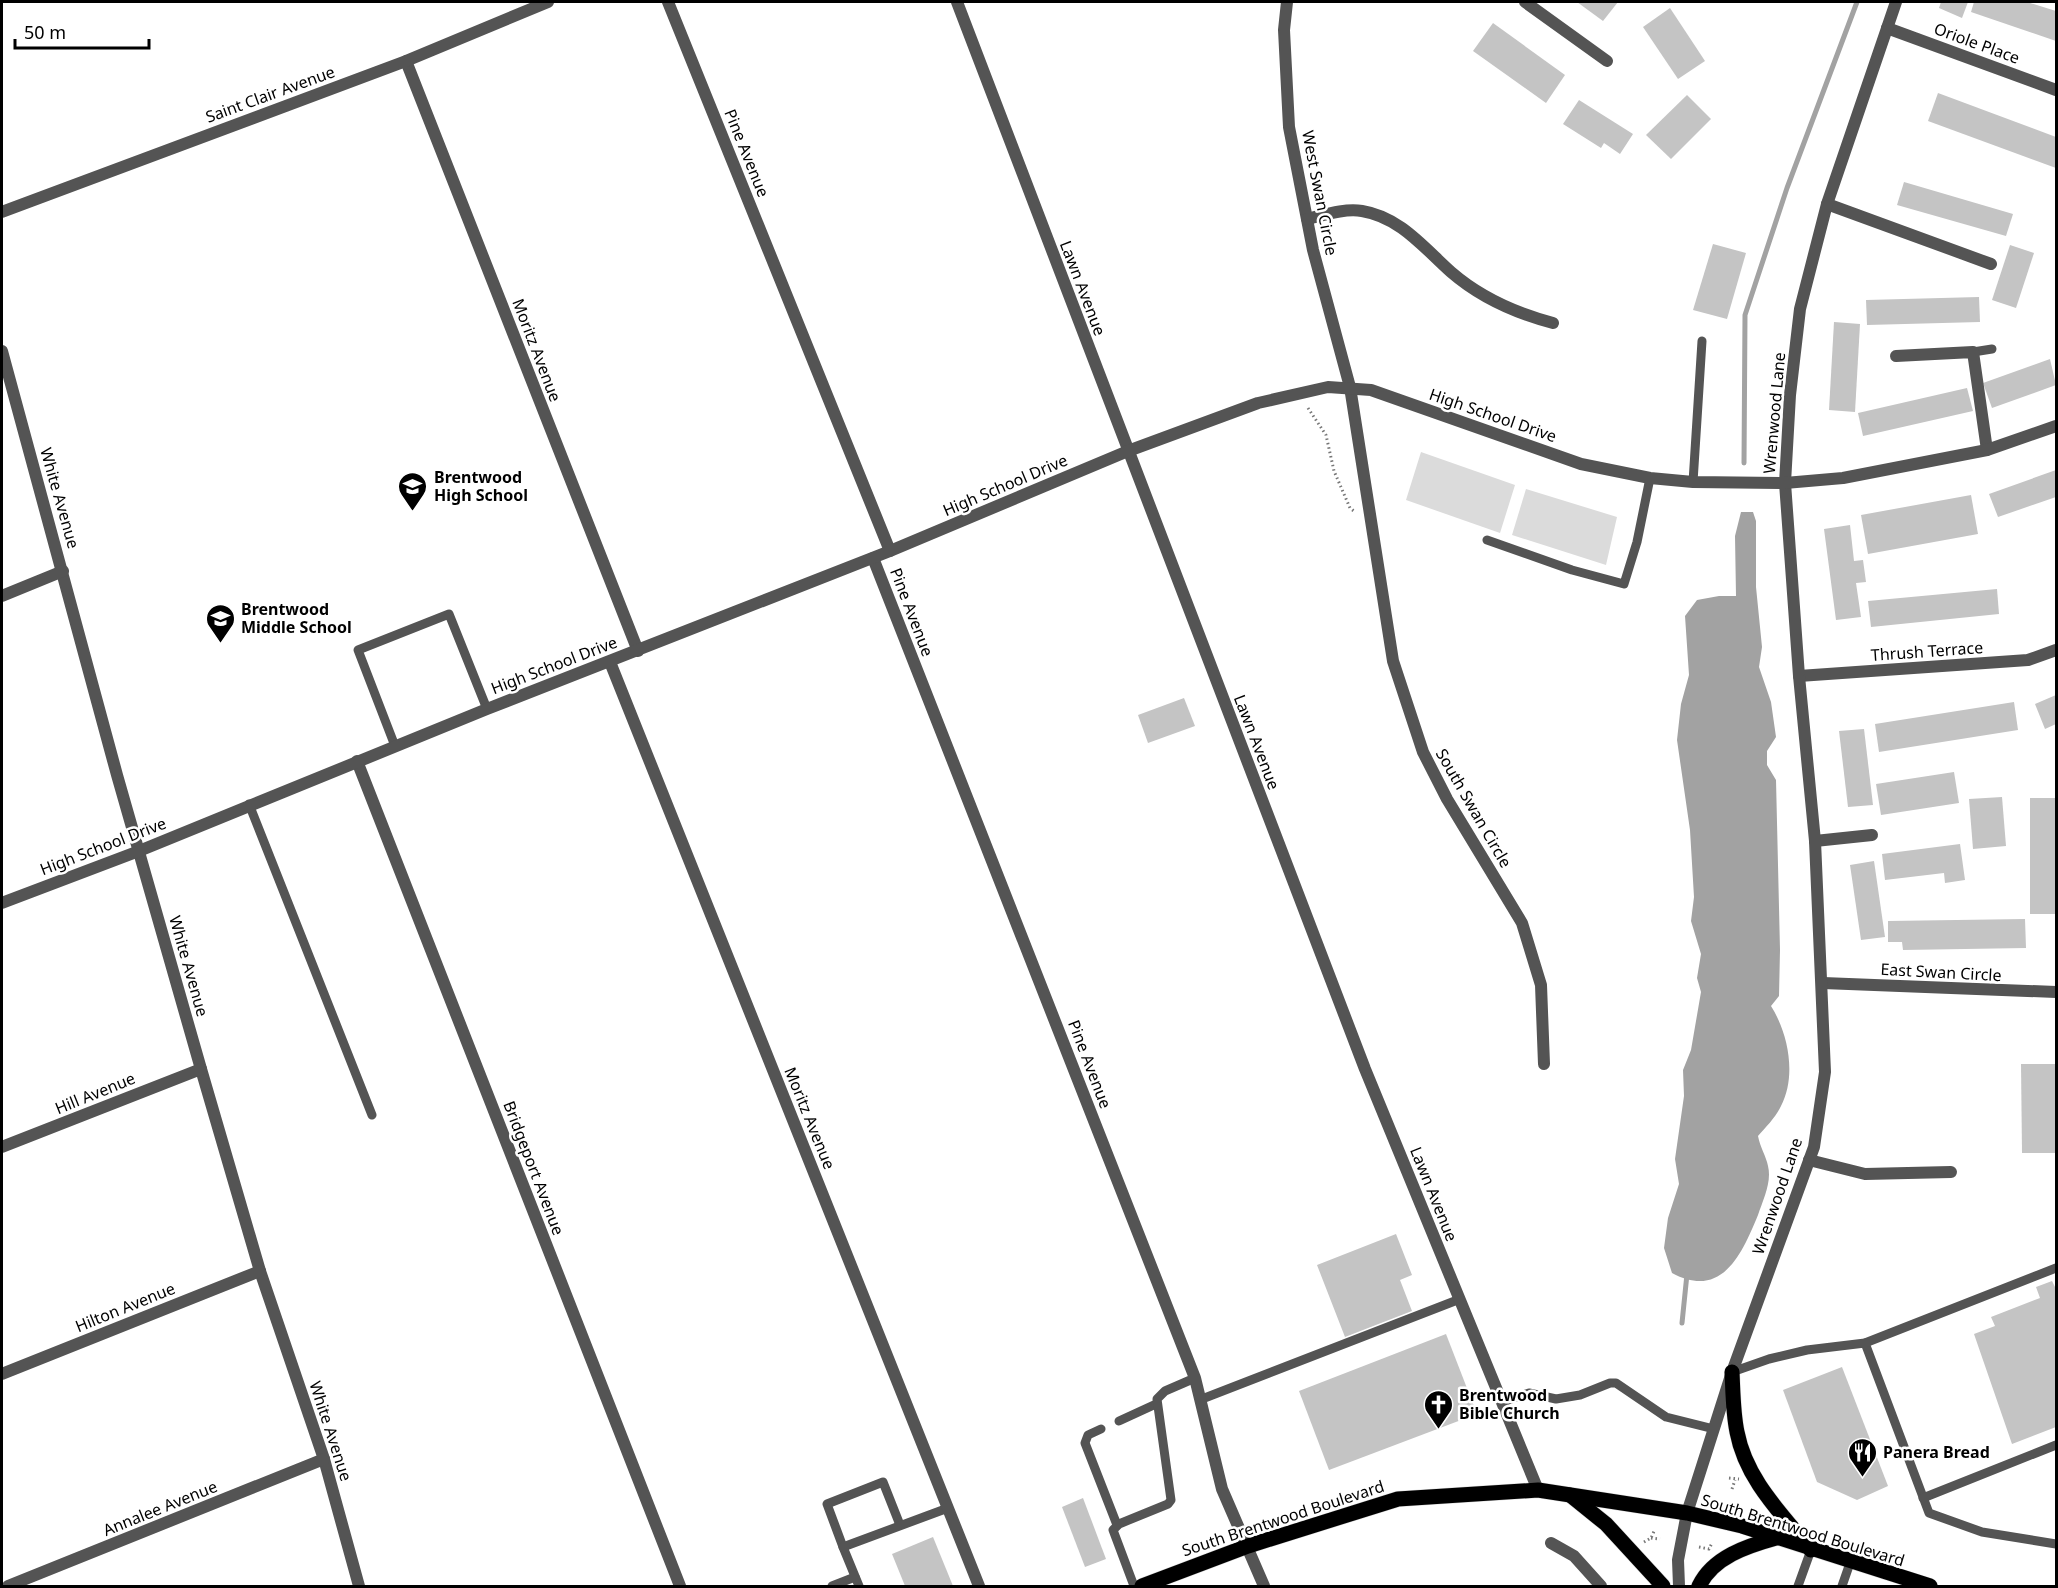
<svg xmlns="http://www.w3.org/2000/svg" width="2058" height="1588" viewBox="0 0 2058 1588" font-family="'Noto Sans',sans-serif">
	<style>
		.green { fill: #dbdbdb }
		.water { fill: #a2a2a2 }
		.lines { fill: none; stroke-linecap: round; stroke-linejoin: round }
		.stream { stroke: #a2a2a2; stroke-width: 5 }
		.building { fill: #c4c4c4 }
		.primary-casing { stroke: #dbdbdb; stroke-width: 16 }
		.path { stroke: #767676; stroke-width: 3; stroke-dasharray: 1.5 3; stroke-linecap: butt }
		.service { stroke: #545454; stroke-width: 9 }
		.minor { stroke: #545454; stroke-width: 12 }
		.tertiary { stroke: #545454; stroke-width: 12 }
		.primary { stroke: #000; stroke-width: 15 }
		.labels { text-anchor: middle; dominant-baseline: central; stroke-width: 5; stroke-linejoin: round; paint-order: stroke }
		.street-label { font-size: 16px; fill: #000; stroke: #fff }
		.poi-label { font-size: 16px; font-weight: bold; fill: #000; stroke: #fff; text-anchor: start }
	</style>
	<rect width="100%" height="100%" fill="#fff"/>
	<g class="green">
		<polygon points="1421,452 1515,485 1500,533 1406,500"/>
		<polygon points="1526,489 1617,517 1606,565 1512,535"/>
	</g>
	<path class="water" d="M1741 512H1753L1756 521V587L1762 647 1759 667 1771 702 1776 737 1767 751V765L1776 780 1780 950 1779 996 1771 1006C1788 1033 1797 1075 1781 1106 1776 1117 1766 1127 1758 1136 1760 1147 1766 1156 1768 1166 1772 1182 1763 1200 1758 1215 1742 1254 1722 1300 1672 1273L1664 1248 1668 1218 1679 1184 1675 1159 1684 1096 1683 1070 1691 1050 1701 992 1697 978 1701 954 1691 921 1694 897 1690 830 1677 740 1681 704 1689 675 1685 616 1697 600 1719 596H1736L1735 536Z"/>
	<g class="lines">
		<g class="stream">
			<polyline points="1744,463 1745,315 1787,188 1857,2"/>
			<polyline points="1682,1323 1687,1274"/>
		</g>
	</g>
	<g class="building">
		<polygon points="1577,2 1618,2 1603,21"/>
		<polygon points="1941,2 1968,2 1962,18 1939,8"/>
		<polygon points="1974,2 2027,2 2056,11 2056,41 1971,12"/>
		<polygon points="1670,8 1705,61 1678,79 1643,27"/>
		<polygon points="1493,23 1565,75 1546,103 1473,51"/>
		<polygon points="1938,93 2056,137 2056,168 1928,121"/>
		<polygon points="1687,95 1711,119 1671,159 1646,135"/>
		<polygon points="1579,100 1633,134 1620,154 1604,143 1601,148 1563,124"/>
		<polygon points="1904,182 2013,214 2006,236 1897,205"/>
		<polygon points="1713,244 1746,253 1727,319 1693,310"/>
		<polygon points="2010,245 2034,253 2016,308 1992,300"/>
		<polygon points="1979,297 1980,322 1867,325 1866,300"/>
		<polygon points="1834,322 1860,324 1855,412 1829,410"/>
		<polygon points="2050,359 2056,385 1992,408 1983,383"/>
		<polygon points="1967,388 1973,411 1863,436 1858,413"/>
		<polygon points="2056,470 2056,497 1998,517 1989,494"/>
		<polygon points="1971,495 1978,534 1868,554 1861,515"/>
		<polygon points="1850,525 1854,561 1863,560 1866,582 1856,583 1861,617 1836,620 1824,529"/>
		<polygon points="1997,589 1999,614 1871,627 1868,601"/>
		<polygon points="2056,695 2056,724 2045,729 2035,704"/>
		<polygon points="1184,698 1195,726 1148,743 1138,715"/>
		<polygon points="2014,702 2018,730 1879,752 1875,724"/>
		<polygon points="1864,729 1873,805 1848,807 1839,731"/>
		<polygon points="1954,772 1959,803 1881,815 1876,784"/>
		<polygon points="2002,797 2006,846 1973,849 1969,799"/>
		<rect x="2030" y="798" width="26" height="116"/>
		<polygon points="1960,844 1965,880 1945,883 1944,873 1885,880 1882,854"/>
		<polygon points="1874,861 1885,937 1861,940 1850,865"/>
		<polygon points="2025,919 2026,948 1903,950 1902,942 1888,942 1888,921"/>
		<polygon points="2021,1064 2056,1064 2056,1153 2022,1153"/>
		<polygon points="1396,1234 1412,1275 1400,1280 1412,1311 1345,1337 1317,1265"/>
		<polygon points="2052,1281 2056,1289 2056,1427 2012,1444 1974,1334 1995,1326 1991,1317 2040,1298 2036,1287"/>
		<polygon points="1446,1334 1477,1414 1329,1470 1299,1391"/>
		<polygon points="1842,1367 1888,1486 1857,1500 1817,1482 1783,1390"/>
		<polygon points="1083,1498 1106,1559 1085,1567 1062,1507"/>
		<polygon points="933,1537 953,1586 905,1586 892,1554"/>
	</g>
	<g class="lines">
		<defs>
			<g id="primary">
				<path d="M1732 1372C1733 1392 1733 1413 1737 1432 1746 1480 1782 1514 1811 1550"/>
				<polyline points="1570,1495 1606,1524 1663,1586"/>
				<polyline points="1142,1586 1248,1546 1398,1499 1538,1490 1687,1513 1742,1526 1930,1586"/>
				<path d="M1699 1586C1713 1557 1747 1546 1776 1538"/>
			</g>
		</defs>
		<use href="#primary" class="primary-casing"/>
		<g class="path">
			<polyline points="1308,408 1326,435 1334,471 1350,508 1355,512"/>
			<polyline points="1729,1478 1739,1479"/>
			<polyline points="1732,1489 1735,1480"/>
			<polyline points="1651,1538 1660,1539"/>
			<polyline points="1644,1542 1651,1538 1655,1529"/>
			<polyline points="1699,1547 1709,1549 1712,1543"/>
		</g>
		<g class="service">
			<polyline points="1973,352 1992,349"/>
			<polyline points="1693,482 1702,341"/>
			<polyline points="1487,540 1572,570 1624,584 1637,542 1650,478"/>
			<polyline points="395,746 358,650 449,614 487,709"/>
			<polyline points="249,804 372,1115"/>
			<polyline points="1865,1343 1929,1513 1982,1532 2056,1544"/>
			<polyline points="1732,1372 1769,1359 1807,1350 1865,1343 2056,1268"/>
			<polyline points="1202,1399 1460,1299"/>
			<polyline points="1502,1402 1529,1393 1556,1399 1580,1395 1610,1383 1616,1383 1666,1417 1714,1429"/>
			<polyline points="1119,1421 1156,1404"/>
			<polyline points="1101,1429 1088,1435 1085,1443 1117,1525"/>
			<polyline points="1923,1498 2056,1445"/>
			<polyline points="843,1547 827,1504 883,1482 900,1525"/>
			<polyline points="832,1586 855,1577"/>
			<polyline points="859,1586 843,1547 948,1508"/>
			<polyline points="1134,1586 1113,1530 1119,1524 1168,1504 1171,1500 1157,1399 1165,1391 1195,1378"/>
			<polyline points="1798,1586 1811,1550"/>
			<polyline points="1842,1586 1850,1563"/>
		</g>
		<g class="minor">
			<polyline points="668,2 890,551"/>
			<polyline points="957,2 1365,1069 1538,1490"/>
			<polyline points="1287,2 1284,30 1289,127 1313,250 1350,387 1393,661 1423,752 1447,799 1522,923 1541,985 1544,1064"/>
			<polyline points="1525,2 1607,61"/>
			<polyline points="1887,28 2056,90"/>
			<polyline points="406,61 638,651"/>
			<polyline points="1827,204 1991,264"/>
			<polyline points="2,212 406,61 548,2"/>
			<path d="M1307 219C1324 215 1345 208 1362 211 1400 217 1424 248 1451 272 1481 298 1515 313 1553 323"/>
			<polyline points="2,351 117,775 201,1069 260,1271 324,1459 359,1586"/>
			<polyline points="1896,356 1973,352 1987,450"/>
			<polyline points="873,558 1195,1378 1222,1489 1264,1586"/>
			<polyline points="2,596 63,571"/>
			<polyline points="610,662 979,1586"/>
			<polyline points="1799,676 2028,660 2056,650"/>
			<polyline points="357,761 680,1586"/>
			<polyline points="1815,841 1872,835"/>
			<polyline points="1823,983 2056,992"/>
			<polyline points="2,1147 201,1069"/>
			<polyline points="1809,1160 1865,1174 1951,1172"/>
			<polyline points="2,1374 260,1271"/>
			<polyline points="1687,1513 1732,1372 1814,1147 1825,1072 1815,841 1799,676 1785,483 1790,395 1800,309 1827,204 1896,2"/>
			<polyline points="1551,1543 1574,1556 1601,1586"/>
			<polyline points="8,1586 324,1459"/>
		</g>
		<g class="tertiary">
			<polyline points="2,903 139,851 487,709 890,551 1128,451 1258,403 1328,387 1371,390 1581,464 1650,478 1693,482 1785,483 1843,478 1987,450 2056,426"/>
			<polyline points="1679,1586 1678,1560 1687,1513"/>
		</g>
		<use href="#primary" class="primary"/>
	</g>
	<defs>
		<symbol id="school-pin" viewBox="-11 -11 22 30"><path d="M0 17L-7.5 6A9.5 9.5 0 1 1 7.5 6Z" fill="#000" stroke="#fff"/><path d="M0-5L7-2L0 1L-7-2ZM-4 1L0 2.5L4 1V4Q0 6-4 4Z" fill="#fff"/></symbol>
		<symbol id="church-pin" viewBox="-11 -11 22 30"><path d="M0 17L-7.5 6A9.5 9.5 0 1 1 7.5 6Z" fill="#000" stroke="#fff"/><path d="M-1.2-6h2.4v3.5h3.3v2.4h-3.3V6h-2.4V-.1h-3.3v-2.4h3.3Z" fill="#fff"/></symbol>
		<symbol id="restaurant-pin" viewBox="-11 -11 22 30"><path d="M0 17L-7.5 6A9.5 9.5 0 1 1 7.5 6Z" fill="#000" stroke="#fff"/><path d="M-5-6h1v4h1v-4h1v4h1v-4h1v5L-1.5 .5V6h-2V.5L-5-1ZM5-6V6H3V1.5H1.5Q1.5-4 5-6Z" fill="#fff"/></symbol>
	</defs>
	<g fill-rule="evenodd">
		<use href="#school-pin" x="396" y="470" width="33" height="45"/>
		<use href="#school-pin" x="204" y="602" width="33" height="45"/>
		<use href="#church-pin" x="1422" y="1388" width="33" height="45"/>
		<use href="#restaurant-pin" x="1846" y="1436" width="33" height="45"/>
	</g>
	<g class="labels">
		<g class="street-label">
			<text transform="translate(1977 43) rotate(20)">Oriole Place</text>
			<text transform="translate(270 94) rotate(-20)">Saint Clair Avenue</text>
			<text transform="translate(747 153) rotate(68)">Pine Avenue</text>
			<text transform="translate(1320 193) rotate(79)">West Swan Circle</text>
			<text transform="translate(1083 288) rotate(69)">Lawn Avenue</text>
			<text transform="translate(537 350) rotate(69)">Moritz Avenue</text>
			<text transform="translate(1774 413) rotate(-85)">Wrenwood Lane</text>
			<text transform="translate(1493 415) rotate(19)">High School Drive</text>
			<text transform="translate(1005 485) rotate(-23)">High School Drive</text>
			<text transform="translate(60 498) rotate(74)">White Avenue</text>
			<text transform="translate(912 612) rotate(69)">Pine Avenue</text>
			<text transform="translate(1927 651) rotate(-4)">Thrush Terrace</text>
			<text transform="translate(554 665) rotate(-21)">High School Drive</text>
			<text transform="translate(1257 742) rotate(69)">Lawn Avenue</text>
			<text transform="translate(1474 808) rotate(60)">South Swan Circle</text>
			<text transform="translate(103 846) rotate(-21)">High School Drive</text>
			<text transform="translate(189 966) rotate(74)">White Avenue</text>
			<text transform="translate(1941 972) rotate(3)">East Swan Circle</text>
			<text transform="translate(1090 1064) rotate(69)">Pine Avenue</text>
			<text transform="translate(95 1093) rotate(-22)">Hill Avenue</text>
			<text transform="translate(810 1118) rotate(68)">Moritz Avenue</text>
			<text transform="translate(534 1168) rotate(69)">Bridgeport Avenue</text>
			<text transform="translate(1434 1194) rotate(68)">Lawn Avenue</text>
			<text transform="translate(1777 1196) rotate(-71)">Wrenwood Lane</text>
			<text transform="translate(125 1307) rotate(-22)">Hilton Avenue</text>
			<text transform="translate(331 1431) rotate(72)">White Avenue</text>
			<text transform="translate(160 1508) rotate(-22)">Annalee Avenue</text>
			<text transform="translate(1283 1518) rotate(-18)">South Brentwood Boulevard</text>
			<text transform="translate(1803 1530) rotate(17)">South Brentwood Boulevard</text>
		</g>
		<g class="poi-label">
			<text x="434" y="477">Brentwood<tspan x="434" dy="18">High School</tspan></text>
			<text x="241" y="609">Brentwood<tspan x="241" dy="18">Middle School</tspan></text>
			<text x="1459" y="1395">Brentwood<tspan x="1459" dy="18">Bible Church</tspan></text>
			<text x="1883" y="1452">Panera Bread</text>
		</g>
	</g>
	<rect width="2058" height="1588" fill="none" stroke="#000000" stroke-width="6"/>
	<path d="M15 39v9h134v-9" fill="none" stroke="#000000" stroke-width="3"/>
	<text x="24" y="39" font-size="18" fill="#000000" stroke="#ffffff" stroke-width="4.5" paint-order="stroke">50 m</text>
</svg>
